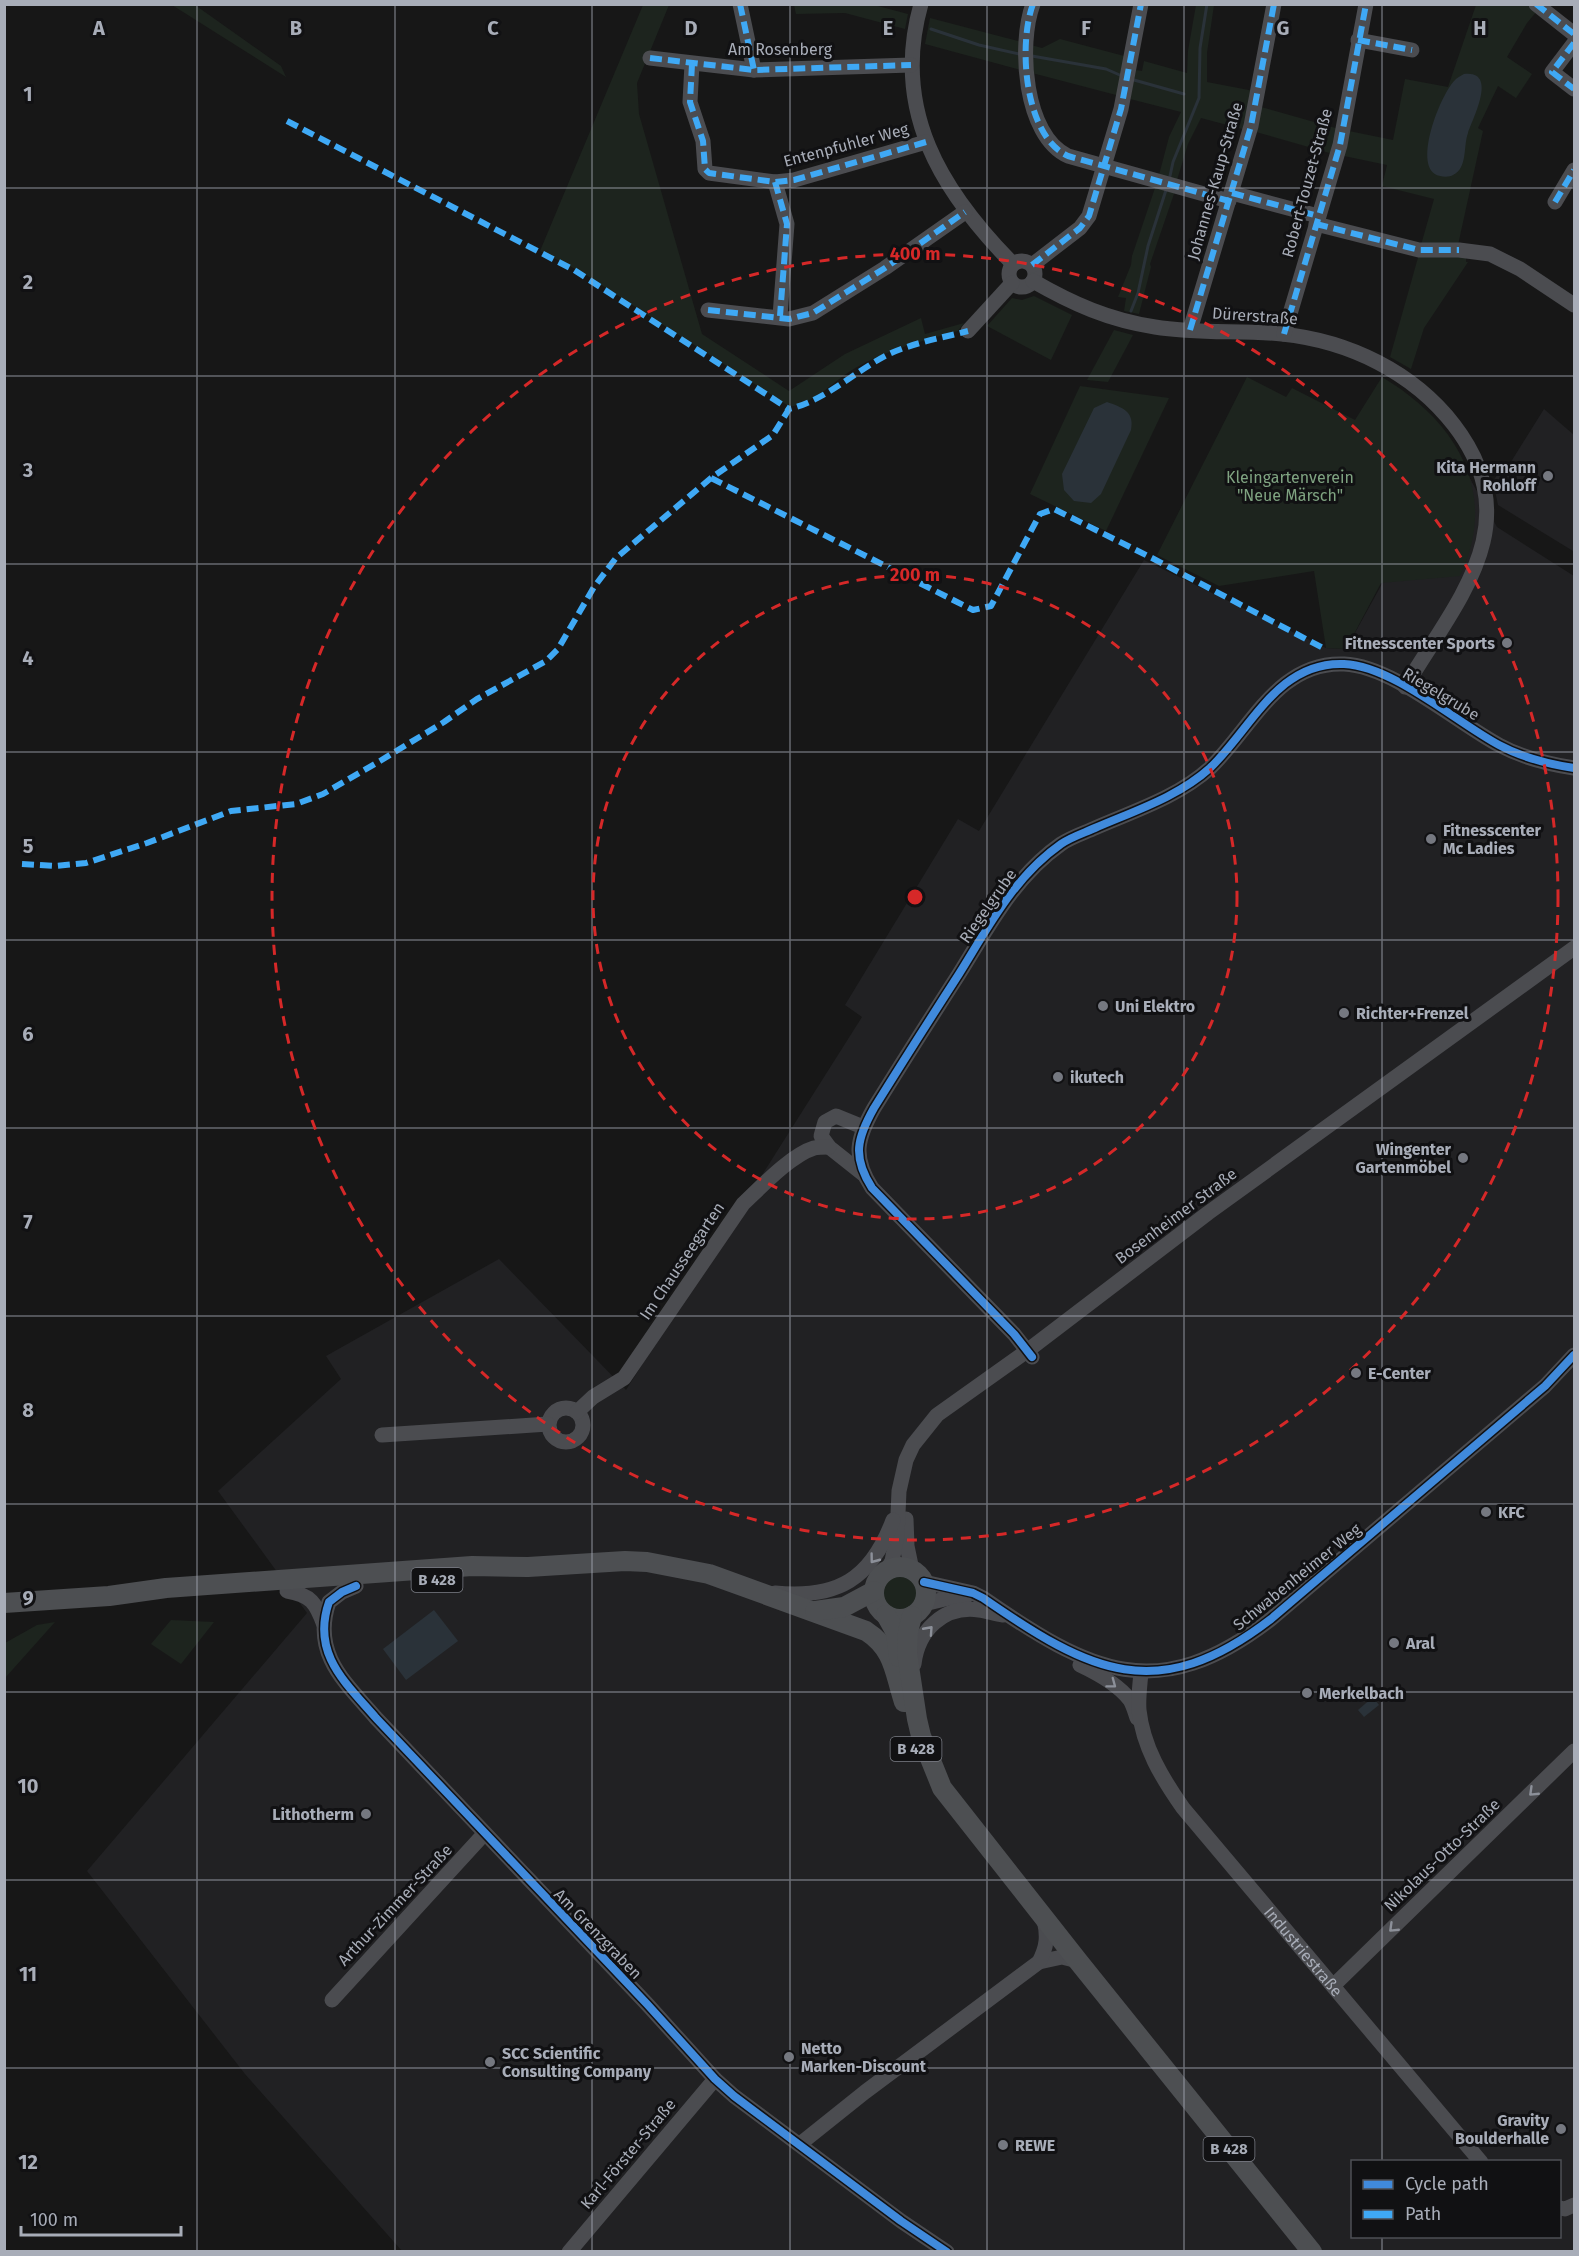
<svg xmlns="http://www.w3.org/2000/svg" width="1579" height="2256" viewBox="0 0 1579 2256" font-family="'Fira Sans',sans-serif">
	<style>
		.built { fill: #212123; fill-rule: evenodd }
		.green { fill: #1d241e }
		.water { fill: #2a3239 }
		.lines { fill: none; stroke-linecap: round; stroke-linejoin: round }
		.stream { stroke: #2a3239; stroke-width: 3 }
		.minor { stroke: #4b4c50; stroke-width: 15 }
		.major { stroke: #4d4f52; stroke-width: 20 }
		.quiet { stroke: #3fa9f5; stroke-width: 6; stroke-dasharray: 12 6; stroke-linecap: butt }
		.cycleway-casing { stroke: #111113; stroke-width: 11 }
		.cycleway { stroke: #408adc; stroke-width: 8 }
		.oneway { stroke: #8c9099 }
		.grid { fill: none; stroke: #a8adb8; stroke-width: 1.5; stroke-opacity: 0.55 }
		.ring { fill: none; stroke: #d62828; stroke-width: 3; stroke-dasharray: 10 8 }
		.poi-dot { fill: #757880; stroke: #111113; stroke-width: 2 }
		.labels { text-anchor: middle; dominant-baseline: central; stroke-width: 6; stroke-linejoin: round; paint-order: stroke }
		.shield { fill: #111113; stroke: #7b7e86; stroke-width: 1.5 }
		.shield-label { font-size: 15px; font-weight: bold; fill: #a8adb8 }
		.street-label { font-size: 16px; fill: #a8adb8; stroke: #111113 }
		.poi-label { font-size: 16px; font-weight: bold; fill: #a8adb8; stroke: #111113; text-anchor: start }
		.park-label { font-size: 16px; fill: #7fa381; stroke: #111113 }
		.grid-label { font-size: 20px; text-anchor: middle; font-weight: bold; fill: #a8adb8; stroke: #111113; stroke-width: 6; stroke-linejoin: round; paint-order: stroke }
		.centre { fill: #d62828; stroke: #111113; stroke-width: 3 }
		.ring-label { font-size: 18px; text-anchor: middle; font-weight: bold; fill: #d62828; stroke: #111113; stroke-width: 6; stroke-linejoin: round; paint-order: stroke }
	</style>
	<rect width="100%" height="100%" fill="#171717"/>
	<g class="built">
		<polygon points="1544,409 1574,435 1574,549 1573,551 1498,505 1493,481 1500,471 1504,473"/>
		<path d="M1455 452 1497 527 1574 576V2251H402L245 2074 87 1871 307 1613 218 1491 341 1379 326 1356 499 1259 626 1390 862 1017 845 1005 958 819 979 831 1144 560 1326 648 1346 649ZM1352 2162H1560V2236H1352Z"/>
	</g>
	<g class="green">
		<polygon points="172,5 195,5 281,66 286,77"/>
		<path d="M643 5H669L637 83 639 114 702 334 789 391 845 354 921 318 925 334 964 323 958 331C923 341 889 349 857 367 832 381 821 400 790 407L583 273 540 251Z"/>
		<polygon points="794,5 874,5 908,14 905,29 845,13 796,14"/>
		<polygon points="1196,5 1214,5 1207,53 1207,82 1254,91 1246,130 1201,118 1188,144 1177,180 1159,175 1169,137 1181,112 1130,99 1136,70 1142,71 1144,61 1187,73 1188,51"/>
		<polygon points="1476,5 1530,5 1537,11 1527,23 1507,57 1532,74 1516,98 1498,86 1478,128 1483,131 1458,245 1421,245 1434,199 1382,186 1387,165 1344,156 1349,131 1393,140 1405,79 1448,87"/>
		<polygon points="930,18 1022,42 1021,70 925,44"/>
		<polygon points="1060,39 1128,57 1120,96 1032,73 1031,45 1042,48"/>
		<polygon points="1261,107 1339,129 1333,154 1256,132"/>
		<polygon points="1156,185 1175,191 1150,264 1151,267 1139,314 1124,311 1126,298 1118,297 1131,265 1132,256"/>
		<polygon points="1419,254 1466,256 1466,262 1468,262 1424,328 1411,369 1390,357"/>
		<polygon points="1034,296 1072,315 1051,360 987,326 1012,298 1022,300"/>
		<polygon points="1114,330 1133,335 1108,382 1087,380"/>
		<path d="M1247 377 1286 397 1292 388 1355 420 1382 377C1456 421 1500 492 1460 576L1381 583 1346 649 1326 648 1314 571 1219 586 1157 555Z"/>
		<polygon points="1080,386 1169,398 1106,531 1030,494"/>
		<circle cx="900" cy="1593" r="19"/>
		<polygon points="171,1620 214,1622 181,1664 151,1644"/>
		<polygon points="55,1622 5,1678 5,1643 37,1625"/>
	</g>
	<g class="water">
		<path d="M1464 74C1499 70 1472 120 1468 133 1463 146 1468 168 1453 175 1450 177 1444 177 1440 176 1410 170 1441 92 1456 79 1458 77 1461 76 1464 74Z"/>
		<path d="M1107 402C1121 407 1135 411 1131 430L1101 494 1091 503 1074 501 1064 490 1062 474 1094 408Z"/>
		<polygon points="434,1610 458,1641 406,1680 383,1649"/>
		<polygon points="1373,1697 1379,1705 1364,1717 1358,1710"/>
	</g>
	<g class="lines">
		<g class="stream">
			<polyline points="931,29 979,45 1019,54"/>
			<polyline points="1032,56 1106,69 1122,76"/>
			<polyline points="1134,80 1184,94"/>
			<polyline points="1170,176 1173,162 1199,98 1200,48 1207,4"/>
			<polyline points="1131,311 1138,293 1148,246 1166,190"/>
		</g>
		<g class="minor">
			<polyline points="740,4 754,70"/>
			<path d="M921 4C891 110 941 191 1013 264"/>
			<path d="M1033 4C1018 44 1024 136 1068 156L1229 201"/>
			<polyline points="1536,4 1574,34"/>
			<polyline points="1358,40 1412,50"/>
			<polyline points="1574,43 1552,72 1574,89"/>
			<polyline points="650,58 754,70 911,65"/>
			<polyline points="692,64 690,102 703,141 705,169 709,173 775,182 794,180 926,142"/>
			<polyline points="775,182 787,224 780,316"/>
			<polyline points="1232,193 1318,216"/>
			<polyline points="1555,202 1574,170"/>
			<polyline points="1316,224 1419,250 1459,250 1490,254 1520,269 1574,305"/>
			<circle cx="1022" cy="274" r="13"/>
			<polyline points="1032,265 1080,228 1089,216 1121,109 1141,4"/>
			<path d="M1033 281C1073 304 1109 320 1155 327 1197 334 1240 330 1282 334 1349 341 1413 372 1454 425 1530 524 1457 600 1405 687"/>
			<polyline points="708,310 789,319 813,313 885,268 965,212"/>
			<polyline points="1190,330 1251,126 1274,4"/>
			<polyline points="968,331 1012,283"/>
			<polyline points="1284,334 1340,145 1366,4"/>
			<polyline points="863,1174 829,1147 821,1136 825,1122 836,1116 863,1127"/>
			<path d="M1032 1357 1014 1334 872 1188C852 1157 857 1138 874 1108 902 1063 930 1019 959 974 989 926 1014 877 1061 844 1071 837 1084 833 1095 828 1134 811 1178 797 1210 768 1251 729 1278 661 1344 664 1393 666 1456 722 1499 745 1523 758 1548 764 1574 768"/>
			<circle cx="566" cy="1425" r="17"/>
			<path d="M577 1412 593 1397 624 1378 743 1204C761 1187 791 1155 814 1148 818 1147 824 1147 829 1147"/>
			<polyline points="382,1435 548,1424"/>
			<polyline points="906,1519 907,1546 912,1570"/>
			<polyline points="886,1571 892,1561 897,1536 899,1491 906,1460 913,1445 937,1415 1027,1351 1208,1213 1574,948"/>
			<path d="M924 1582 973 1593 983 1598C1090 1672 1157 1707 1271 1619L1545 1386 1574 1355"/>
			<path d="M356 1586 342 1592 329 1602C311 1654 346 1683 376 1718L647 2004 715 2079 734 2096 901 2221 947 2252"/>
			<path d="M287 1591C311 1595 316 1603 324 1625"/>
			<path d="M775 1593C838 1599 871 1579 893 1520"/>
			<polyline points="924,1604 949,1598 965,1598"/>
			<path d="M914 1664C918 1631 943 1605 979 1610 987 1611 995 1614 1003 1615"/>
			<path d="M1080 1665C1097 1673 1118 1684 1130 1700 1133 1705 1135 1712 1137 1718"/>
			<path id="s1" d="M1141 1672C1140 1685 1138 1698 1139 1710 1143 1747 1162 1778 1183 1808L1481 2162"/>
			<polyline points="1039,1962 1062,1957 1078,1961"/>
			<polyline points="1334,1985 1574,1751"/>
			<polyline points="332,2000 484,1834"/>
			<path d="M800 2144 865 2092 1039 1962C1047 1947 1048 1936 1044 1920"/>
			<polyline points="1560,2208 1565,2209 1574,2205"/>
			<polyline points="569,2252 715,2079"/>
		</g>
		<g class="major">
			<circle cx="900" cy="1593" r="26"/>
			<path d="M4 1603 109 1596 166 1588 472 1566 528 1567 625 1561 647 1562 709 1574 866 1631C895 1650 894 1672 904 1702"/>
			<polyline points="815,1611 844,1607 874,1591"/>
			<polyline points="886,1615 896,1633 899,1657"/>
			<polyline points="912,1616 908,1632 907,1653 917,1719 921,1736 942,1788 1078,1961 1312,2252"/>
		</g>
		<g class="quiet">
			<polyline points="740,4 754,70"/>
			<path d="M1033 4C1018 44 1024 136 1068 156L1229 201"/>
			<polyline points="1536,4 1574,34"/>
			<polyline points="1358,40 1412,50"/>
			<polyline points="1574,43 1552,72 1574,89"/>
			<polyline points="650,58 754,70 911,65"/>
			<polyline points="692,64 690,102 703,141 705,169 709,173 775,182 794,180 926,142"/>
			<polyline points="287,121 574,270 789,409"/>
			<polyline points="775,182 787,224 780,316"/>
			<polyline points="1232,193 1318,216"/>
			<polyline points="1555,202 1574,170"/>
			<polyline points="1316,224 1419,250 1459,250"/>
			<polyline points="1032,265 1080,228 1089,216 1121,109 1141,4"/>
			<polyline points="708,310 789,319 813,313 885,268 965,212"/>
			<polyline points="1190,330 1251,126 1274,4"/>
			<polyline points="1284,334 1340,145 1366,4"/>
			<polyline points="711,478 973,610 991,606 1040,514 1054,509 1152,558 1323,648"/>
			<path d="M22 864 55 866 86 863 147 843 231 811 296 804 323 794 380 761 444 722 477 699 546 661 558 649 594 587 616 558 711 478 773 435 789 409C826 400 854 372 887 355 912 343 941 338 968 331"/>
		</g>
		<defs>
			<g id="cycleway">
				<path d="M1032 1357 1014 1334 872 1188C852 1157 857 1138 874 1108 902 1063 930 1019 959 974 989 926 1014 877 1061 844 1071 837 1084 833 1095 828 1134 811 1178 797 1210 768 1251 729 1278 661 1344 664 1393 666 1456 722 1499 745 1523 758 1548 764 1574 768"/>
				<path d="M924 1582 973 1593 983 1598C1090 1672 1157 1707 1271 1619L1545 1386 1574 1355"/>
				<path d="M356 1586 342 1592 329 1602C311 1654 346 1683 376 1718L647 2004 715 2079 734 2096 901 2221 947 2252"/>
			</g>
		</defs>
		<use href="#cycleway" class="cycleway-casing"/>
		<use href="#cycleway" class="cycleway"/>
	</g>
	<defs><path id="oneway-chevron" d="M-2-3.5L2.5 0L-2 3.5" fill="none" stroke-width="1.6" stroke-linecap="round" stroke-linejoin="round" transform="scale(1.5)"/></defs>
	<g class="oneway">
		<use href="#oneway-chevron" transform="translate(874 1559) rotate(127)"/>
		<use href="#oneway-chevron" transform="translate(929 1630) rotate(-48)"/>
		<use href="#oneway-chevron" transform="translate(1112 1684) rotate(37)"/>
		<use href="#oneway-chevron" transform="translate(1533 1792) rotate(136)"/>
		<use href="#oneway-chevron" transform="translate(1393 1928) rotate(136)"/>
	</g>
	<path class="grid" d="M197 4V2252M395 4V2252M592 4V2252M790 4V2252M987 4V2252M1184 4V2252M1382 4V2162M4 188H1574M4 376H1574M4 564H1574M4 752H1574M4 940H1574M4 1128H1574M4 1316H1574M4 1504H1574M4 1692H1574M4 1880H1574M4 2068H1574M1382 2236V2252"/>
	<g class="ring">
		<circle cx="915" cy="897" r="322"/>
		<circle cx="915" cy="897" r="643"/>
	</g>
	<g class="poi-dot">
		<circle cx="1548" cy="476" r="6"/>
		<circle cx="1507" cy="643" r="6"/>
		<circle cx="1431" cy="839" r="6"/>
		<circle cx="1103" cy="1006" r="6"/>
		<circle cx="1344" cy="1013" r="6"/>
		<circle cx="1058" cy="1077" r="6"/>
		<circle cx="1463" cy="1158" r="6"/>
		<circle cx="1356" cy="1373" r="6"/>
		<circle cx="1486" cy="1512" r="6"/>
		<circle cx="1394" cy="1643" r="6"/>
		<circle cx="1307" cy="1693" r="6"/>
		<circle cx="366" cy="1814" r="6"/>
		<circle cx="789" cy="2057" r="6"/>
		<circle cx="490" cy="2062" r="6"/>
		<circle cx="1561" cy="2129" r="6"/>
		<circle cx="1003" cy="2145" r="6"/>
	</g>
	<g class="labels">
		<g class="shield">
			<rect x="411.5" y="1568" width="51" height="24" rx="4.5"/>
			<rect x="890.5" y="1737" width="51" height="24" rx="4.5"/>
			<rect x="1203.5" y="2137" width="51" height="24" rx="4.5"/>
		</g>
		<g class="shield-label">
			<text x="437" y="1580">B 428</text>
			<text x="916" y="1749">B 428</text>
			<text x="1229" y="2149">B 428</text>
		</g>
		<g class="street-label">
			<text x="780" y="49">Am Rosenberg</text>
			<text transform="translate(846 145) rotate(-15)">Entenpfuhler Weg</text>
			<text transform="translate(1215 181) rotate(-74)">Johannes-Kaup-Straße</text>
			<text transform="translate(1307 183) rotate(-75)">Robert-Touzet-Straße</text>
			<text transform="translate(1255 316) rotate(4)">Dürerstraße</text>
			<text transform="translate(1441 694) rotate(31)">Riegelgrube</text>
			<text transform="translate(988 906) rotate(-55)">Riegelgrube</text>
			<text transform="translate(1176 1216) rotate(-37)">Bosenheimer Straße</text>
			<text transform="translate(682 1261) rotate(-56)">Im Chausseegarten</text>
			<text transform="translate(1297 1577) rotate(-39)">Schwabenheimer Weg</text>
			<text transform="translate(1442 1855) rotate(-44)">Nikolaus-Otto-Straße</text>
			<text transform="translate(395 1905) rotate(-47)">Arthur-Zimmer-Straße</text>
			<text transform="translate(598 1934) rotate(46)">Am Grenzgraben</text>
			<text stroke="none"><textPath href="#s1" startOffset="334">Industriestraße</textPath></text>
			<text transform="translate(628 2154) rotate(-50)">Karl-Förster-Straße</text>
		</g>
		<g class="poi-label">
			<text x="1536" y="467" text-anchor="end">Kita Hermann<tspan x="1536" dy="18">Rohloff</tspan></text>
			<text x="1495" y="643" text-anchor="end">Fitnesscenter Sports</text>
			<text x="1443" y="830">Fitnesscenter<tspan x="1443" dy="18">Mc Ladies</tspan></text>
			<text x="1115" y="1006">Uni Elektro</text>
			<text x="1356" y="1013">Richter+Frenzel</text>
			<text x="1070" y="1077">ikutech</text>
			<text x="1451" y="1149" text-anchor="end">Wingenter<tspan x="1451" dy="18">Gartenmöbel</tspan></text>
			<text x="1368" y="1373">E-Center</text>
			<text x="1498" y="1512">KFC</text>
			<text x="1406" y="1643">Aral</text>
			<text x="1319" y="1693">Merkelbach</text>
			<text x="354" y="1814" text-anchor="end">Lithotherm</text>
			<text x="801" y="2048">Netto<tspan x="801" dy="18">Marken-Discount</tspan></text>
			<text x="502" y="2053">SCC Scientific<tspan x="502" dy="18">Consulting Company</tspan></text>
			<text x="1549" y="2120" text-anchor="end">Gravity<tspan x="1549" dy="18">Boulderhalle</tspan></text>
			<text x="1015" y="2145">REWE</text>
		</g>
		<g class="park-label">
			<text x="1290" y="477">Kleingartenverein<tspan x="1290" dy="18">"Neue Märsch"</tspan></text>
		</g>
	</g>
	<g class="grid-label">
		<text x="99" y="35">A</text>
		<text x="296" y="35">B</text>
		<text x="493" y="35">C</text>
		<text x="691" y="35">D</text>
		<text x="888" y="35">E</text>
		<text x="1086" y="35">F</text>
		<text x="1283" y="35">G</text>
		<text x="1480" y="35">H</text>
		<text x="28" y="101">1</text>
		<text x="28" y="289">2</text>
		<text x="28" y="477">3</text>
		<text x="28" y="665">4</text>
		<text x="28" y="853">5</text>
		<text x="28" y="1041">6</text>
		<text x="28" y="1229">7</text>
		<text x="28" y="1417">8</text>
		<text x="28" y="1605">9</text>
		<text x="28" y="1793">10</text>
		<text x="28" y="1981">11</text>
		<text x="28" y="2169">12</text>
	</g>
	<circle cx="915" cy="897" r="9" class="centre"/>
	<g class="ring-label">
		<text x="915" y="260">400 m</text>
		<text x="915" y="581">200 m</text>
	</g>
	<rect width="1579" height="2256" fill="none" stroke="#a8adb8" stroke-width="12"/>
	<rect x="1351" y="2160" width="210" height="78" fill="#111113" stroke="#4d4f55" stroke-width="1.5"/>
	<rect x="1363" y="2180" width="30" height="9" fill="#408adc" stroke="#4d4f55" stroke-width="1.5"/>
	<text x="1405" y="2190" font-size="18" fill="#a8adb8">Cycle path</text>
	<rect x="1363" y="2210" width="30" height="9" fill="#3fa9f5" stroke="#4d4f55" stroke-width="1.5"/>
	<text x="1405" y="2220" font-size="18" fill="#a8adb8">Path</text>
	<path d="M21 2226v9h160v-9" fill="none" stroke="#a8adb8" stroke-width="3"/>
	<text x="30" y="2226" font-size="18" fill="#a8adb8" stroke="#111113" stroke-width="4.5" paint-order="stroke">100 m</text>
</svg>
